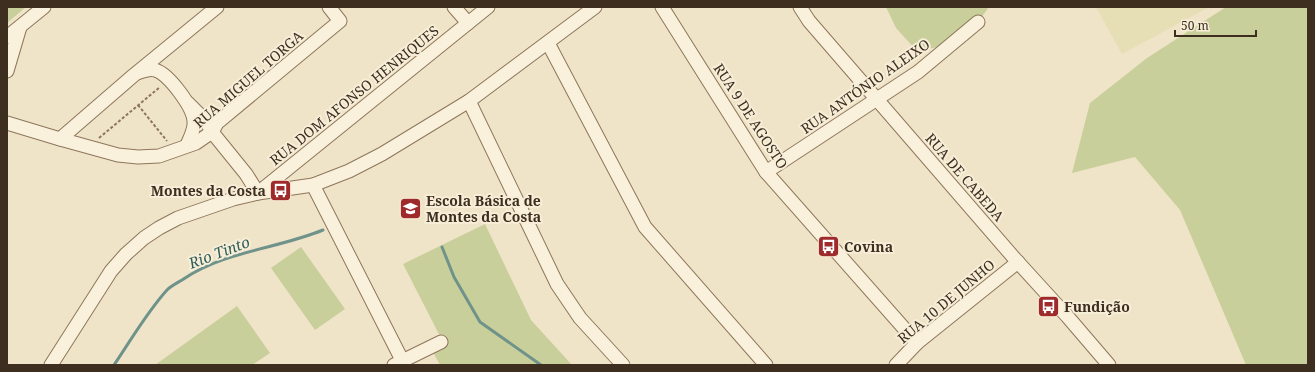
<svg xmlns="http://www.w3.org/2000/svg" width="1315" height="372" viewBox="0 0 1315 372" font-family="'Noto Serif',serif">
	<style>
		.farmland { fill: #e6deb5 }
		.green { fill: #c9cf9b }
		.lines { fill: none; stroke-linecap: round; stroke-linejoin: round }
		.stream { stroke: #6f938a; stroke-width: 3 }
		.minor-casing { stroke: #8d765c; stroke-width: 15 }
		.path { stroke: #8d765c; stroke-width: 2; stroke-dasharray: 3 2; stroke-linecap: butt }
		.minor { stroke: #faf1dc; stroke-width: 13 }
		.labels { text-anchor: middle; dominant-baseline: central; stroke-width: 4; stroke-linejoin: round; paint-order: stroke }
		.street-label { font-size: 14px; fill: #3d2e20; stroke: #f7eed8 }
		.poi-label { font-size: 14px; font-weight: bold; fill: #3d2e20; stroke: #f7eed8; text-anchor: start }
		.water-label { font-size: 15px; font-style: italic; fill: #2f5d5a; stroke: #f7eed8 }
	</style>
	<rect width="100%" height="100%" fill="#f0e4c8"/>
	<polygon class="farmland" points="1096,7 1209,7 1122,54"/>
	<g class="green">
		<polygon points="7,7 26,7 7,23"/>
		<polygon points="886,7 989,7 978,22 949,46 916,50 896,28"/>
		<polygon points="1226,7 1308,7 1308,365 1246,365 1180,210 1135,157 1072,173 1090,103 1147,58"/>
		<polygon points="485,224 531,320 572,365 440,365 433,352 445,346 403,264"/>
		<polygon points="301,247 345,309 315,330 271,268"/>
		<polygon points="237,306 270,353 252,365 155,365"/>
	</g>
	<g class="lines">
		<g class="stream">
			<polyline points="442,247 454,277 480,322 541,365"/>
			<path d="M114 365C131 340 147 312 167 290 171 286 177 283 182 280 224 251 277 249 323 230"/>
		</g>
		<defs>
			<g id="minor">
				<polyline points="454,7 468,23"/>
				<polyline points="662,7 766,172 917,343"/>
				<polyline points="800,7 809,21 1015,259 1067,316 1109,365"/>
				<polyline points="7,37 44,7"/>
				<polyline points="548,43 645,227 766,365"/>
				<polyline points="7,71 20,27"/>
				<path d="M137 73C144 71 149 68 155 70 169 74 193 107 194 121 195 129 190 138 187 145"/>
				<polyline points="469,101 557,284 580,318 623,365"/>
				<polyline points="188,103 206,121 212,132 246,174 258,193"/>
				<polyline points="7,123 60,139 118,155 138,157 159,156 196,143 212,132 217,123 340,21 329,7"/>
				<polyline points="60,139 134,75 217,7"/>
				<polyline points="766,172 918,72 978,22"/>
				<polyline points="313,185 402,360"/>
				<polyline points="259,192 488,7"/>
				<polyline points="51,365 111,271 126,254 144,238 159,228 178,218 233,199 258,193 313,185 349,171 382,154 469,101 595,7"/>
				<polyline points="394,365 441,342"/>
				<polyline points="896,365 917,343 1018,262"/>
			</g>
		</defs>
		<use href="#minor" class="minor-casing"/>
		<g class="path">
			<polyline points="138,105 167,141"/>
			<polyline points="99,138 160,87"/>
		</g>
		<use href="#minor" class="minor"/>
	</g>
	<defs>
		<symbol id="bus-square" viewBox="-11 -11 22 22"><rect x="-9" y="-9" width="18" height="18" rx="4" fill="#9e2a2b" stroke="#f7eed8"/><path d="M-5-6H5V4H4V6H2V4H-2V6H-4V4H-5ZM-3.5-4V0h7V-4ZM-3.5 1.2v1.5H-2V1.2ZM2 1.2v1.5H3.5V1.2Z" fill="#fff"/></symbol>
		<symbol id="school-square" viewBox="-11 -11 22 22"><rect x="-9" y="-9" width="18" height="18" rx="4" fill="#9e2a2b" stroke="#f7eed8"/><path d="M0-5L7-2L0 1L-7-2ZM-4 1L0 2.5L4 1V4Q0 6-4 4Z" fill="#fff"/></symbol>
	</defs>
	<g fill-rule="evenodd">
		<use href="#bus-square" x="268" y="178" width="25" height="25"/>
		<use href="#school-square" x="398" y="196" width="25" height="25"/>
		<use href="#bus-square" x="816" y="234" width="25" height="25"/>
		<use href="#bus-square" x="1036" y="294" width="25" height="25"/>
	</g>
	<g class="labels">
		<g class="street-label">
			<text transform="translate(248 79) rotate(-41)">RUA MIGUEL TORGA</text>
			<text transform="translate(865 86) rotate(-35)">RUA ANTÓNIO ALEIXO</text>
			<text transform="translate(354 95) rotate(-39)">RUA DOM AFONSO HENRIQUES</text>
			<text transform="translate(751 116) rotate(57)">RUA 9 DE AGOSTO</text>
			<text transform="translate(965 177) rotate(49)">RUA DE CABEDA</text>
			<text transform="translate(946 301) rotate(-40)">RUA 10 DE JUNHO</text>
		</g>
		<g class="poi-label">
			<text x="266" y="190" text-anchor="end">Montes da Costa</text>
			<text x="426" y="200">Escola Básica de<tspan x="426" dy="16">Montes da Costa</tspan></text>
			<text x="844" y="246">Covina</text>
			<text x="1064" y="306">Fundição</text>
		</g>
		<g class="water-label">
			<text transform="translate(219 252) rotate(-21)">Rio Tinto</text>
		</g>
	</g>
	<rect width="1315" height="372" fill="none" stroke="#3d2e20" stroke-width="16"/>
	<path d="M1175 30v6h81v-6" fill="none" stroke="#3d2e20" stroke-width="2"/>
	<text x="1181" y="30" font-size="12" fill="#3d2e20" stroke="#f7eed8" stroke-width="3" paint-order="stroke">50 m</text>
</svg>
